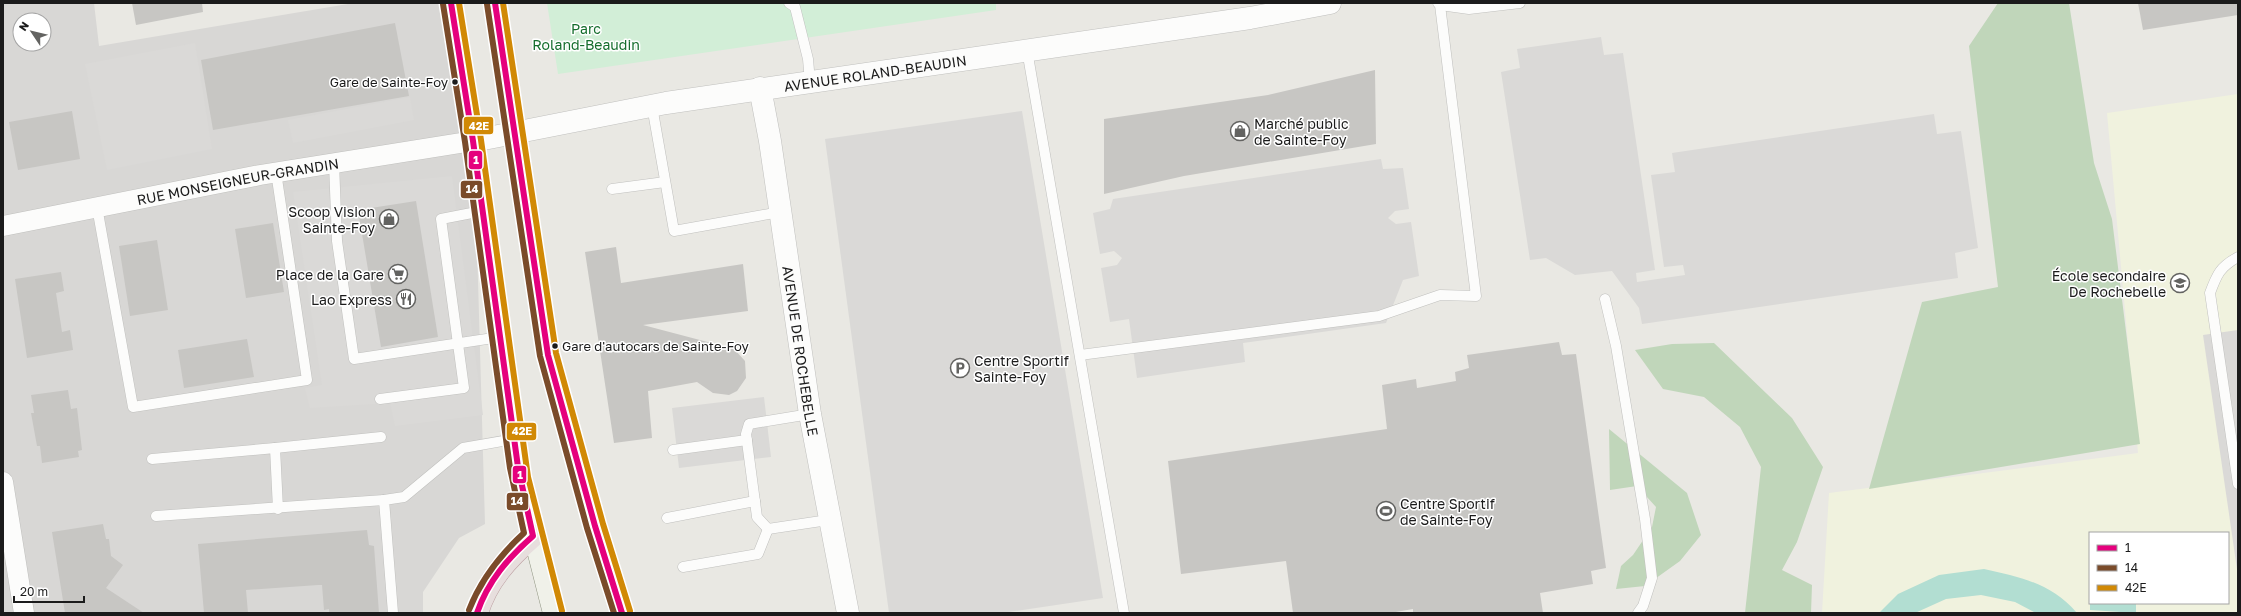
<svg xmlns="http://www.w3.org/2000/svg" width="2241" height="616" viewBox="0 0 2241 616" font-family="'Golos Text',sans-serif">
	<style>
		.residential { fill: #d8d7d5; fill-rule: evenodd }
		.education { fill: #f0f2de; fill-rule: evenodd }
		.forest { fill: #c0d6ba }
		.park { fill: #d2eed7 }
		.pitch { fill: #b2ded2 }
		.parking { fill: #dad9d7 }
		.building { fill: #c7c6c3 }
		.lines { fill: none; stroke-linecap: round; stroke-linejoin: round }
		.service-casing { stroke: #c0c0be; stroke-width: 11 }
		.minor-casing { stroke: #c0c0be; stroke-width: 21 }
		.tertiary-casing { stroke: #c0c0be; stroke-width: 23 }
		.secondary-casing { stroke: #8c917e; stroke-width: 23 }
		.motorway-casing { stroke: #bb9ea0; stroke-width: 23 }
		.service { stroke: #fcfcfb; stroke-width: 10 }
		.minor { stroke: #fcfcfb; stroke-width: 20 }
		.tertiary { stroke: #fcfcfb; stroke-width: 22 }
		.secondary { stroke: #f0f1e9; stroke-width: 22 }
		.motorway { stroke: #e7dedd; stroke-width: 22 }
		.bus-1-casing { stroke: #fff; stroke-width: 9 }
		.bus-2-casing { stroke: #fff; stroke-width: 9 }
		.bus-3-casing { stroke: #fff; stroke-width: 9 }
		.bus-1 { stroke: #e5007d; stroke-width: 6 }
		.bus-2 { stroke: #7a4b2a; stroke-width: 6 }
		.bus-3 { stroke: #d18905; stroke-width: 6 }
		.bus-dot { fill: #1b1b1b; stroke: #fff; stroke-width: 1.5 }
		.labels { text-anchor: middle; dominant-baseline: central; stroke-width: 3; stroke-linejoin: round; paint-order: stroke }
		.bus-label { font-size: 13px; fill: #1b1b1b; stroke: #fff; text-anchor: end }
		.park-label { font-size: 14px; fill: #146d2c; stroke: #fff }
		.street-label { font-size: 14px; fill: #1b1b1b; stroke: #fff }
		.poi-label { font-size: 14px; fill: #1b1b1b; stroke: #fff; text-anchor: end }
		.line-badge { stroke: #fff; stroke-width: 1.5 }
		.badge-label { font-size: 11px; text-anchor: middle; font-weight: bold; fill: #fff }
	</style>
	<rect width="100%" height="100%" fill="#e9e8e3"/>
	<path class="residential" d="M3 3H94L99 46 354 3H452L474 141 485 524 459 538 423 592V613H3ZM20 20H44V44H20Z"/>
	<path class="education" d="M2238 94V613H1822L1829 493 2138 453 2107 113ZM2090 533H2228V603H2090Z"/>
	<g class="forest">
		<polygon points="1998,3 2069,3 2094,163 2112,219 2140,444 1869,489 1922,302 1998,287 1969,46"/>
		<polygon points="1714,343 1792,418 1823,467 1797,542 1782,570 1812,585 1811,613 1745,613 1761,467 1740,427 1704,397 1663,389 1635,350 1672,344"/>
		<polygon points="1609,429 1687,493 1701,535 1680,561 1645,586 1616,589 1621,566 1633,555 1652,527 1656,507 1637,486 1610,490"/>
	</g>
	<polygon class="park" points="547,3 996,3 996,10 558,74"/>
	<g class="pitch">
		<path d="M1984 569C2020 577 2051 583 2077 613H2036L2015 602 1981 595 1946 599 1915 613H1879L1898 594 1939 575Z"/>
		<polygon points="2090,603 2136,603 2136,613 2090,610"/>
	</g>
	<g class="parking">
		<polygon points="1601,37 1604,55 1623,53 1655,270 1636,273 1637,282 1685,275 1683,265 1664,267 1651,175 1675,172 1672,153 1934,114 1937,134 1961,131 1978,248 1955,253 1958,278 1642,324 1639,308 1612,271 1575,275 1546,258 1530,260 1501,72 1520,68 1517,49"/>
		<polygon points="195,43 212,149 107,170 85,64"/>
		<polygon points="410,97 414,120 293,143 288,120"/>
		<polygon points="1022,111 1103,598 1002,613 889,613 825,139"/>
		<polygon points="1381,159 1383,169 1403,168 1409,209 1395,211 1388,218 1396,224 1411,222 1419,276 1403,280 1386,323 1243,343 1245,362 1137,378 1129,319 1110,322 1101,268 1117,265 1122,258 1114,251 1100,254 1093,213 1110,209 1113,199"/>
		<polygon points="452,176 483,415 395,426 390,403 310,408 305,388 322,385 293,192"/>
		<polygon points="2238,330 2238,576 2203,335"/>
		<polygon points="764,397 771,457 679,468 672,408"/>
	</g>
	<g class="building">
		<polygon points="132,3 202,3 203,12 136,25"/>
		<polygon points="2138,3 2238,3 2238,15 2143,30"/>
		<polygon points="395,23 409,96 213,130 201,60"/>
		<polygon points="1375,70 1376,144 1184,176 1104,194 1104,119 1268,95"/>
		<polygon points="72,111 80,159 18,170 9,122"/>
		<polygon points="416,201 438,337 381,347 358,210"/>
		<polygon points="273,223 284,292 246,298 235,229"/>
		<polygon points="157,240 168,310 130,316 119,246"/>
		<polygon points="616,247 621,283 743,264 748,311 643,325 734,349 745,361 746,378 737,391 729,395 713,393 697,382 648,391 652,438 614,443 585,252"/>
		<polygon points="61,272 64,291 56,293 62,332 70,330 73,350 27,358 15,279"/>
		<polygon points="247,339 254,377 184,388 178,350"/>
		<polygon points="1559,342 1562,355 1576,354 1606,568 1591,571 1593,584 1540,593 1543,613 1413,613 1413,609 1390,613 1293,613 1286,561 1181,574 1168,461 1387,429 1382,385 1416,379 1417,388 1456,381 1455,372 1469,368 1467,355"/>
		<polygon points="68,390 71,409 77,408 82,450 78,451 79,457 42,463 40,446 37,446 31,413 34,413 31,395"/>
		<polygon points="103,524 106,539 109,539 111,556 123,565 106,588 144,613 65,613 52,532"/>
		<polygon points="367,530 369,545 374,546 379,613 329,613 329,609 324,610 322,585 318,585 246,590 248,613 204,613 198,544"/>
	</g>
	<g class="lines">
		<defs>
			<g id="service">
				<polyline points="789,3 795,7 808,59 810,82"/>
				<polyline points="1440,5 1469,9 1520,3"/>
				<polyline points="1027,50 1124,613"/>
				<polyline points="652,106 674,231 780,212"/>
				<polyline points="334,163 337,241 354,359 500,337"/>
				<polyline points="612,189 665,182"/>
				<polyline points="97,207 133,407 307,380 276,172"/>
				<path d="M2238 257C2220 267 2217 274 2210 293L2238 484"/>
				<polyline points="1605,299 1616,346 1645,519 1652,578 1643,606 1638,613"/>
				<polyline points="1080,355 1379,316 1440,295 1476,296 1440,5 1438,3"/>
				<polyline points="380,399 464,388 441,219 482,211"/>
				<polyline points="810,414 749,424 746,434 757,517 768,529 828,520"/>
				<polyline points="275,448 381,437"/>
				<polyline points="673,450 747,440"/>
				<polyline points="152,459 275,448 278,509"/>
				<polyline points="156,516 384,500"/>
				<polyline points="667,518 755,501"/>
				<polyline points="683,567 758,554 768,529"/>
				<polyline points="393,613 384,500 404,497 463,448 514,439"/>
			</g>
			<g id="minor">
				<path id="s1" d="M3 226 260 175 473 141"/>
				<polyline points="3,482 24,613"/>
			</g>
			<g id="tertiary">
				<path id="s2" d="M760 88 770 141 810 414 848 613"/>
				<path id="s3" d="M473 141 666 103 1250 18 1330 3"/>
			</g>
			<g id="secondary">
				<polyline points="451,3 473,141 520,479 554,613"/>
				<polyline points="495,3 548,355 595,526 622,613"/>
			</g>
			<path id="motorway" d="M477 613C487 580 508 558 533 536"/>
		</defs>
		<use href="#service" class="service-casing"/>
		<use href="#minor" class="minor-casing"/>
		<use href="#tertiary" class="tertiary-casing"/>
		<use href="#secondary" class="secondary-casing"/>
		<use href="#motorway" class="motorway-casing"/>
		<use href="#service" class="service"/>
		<use href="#minor" class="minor"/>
		<use href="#tertiary" class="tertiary"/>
		<use href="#secondary" class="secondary"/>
		<use href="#motorway" class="motorway"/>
		<defs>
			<g id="bus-1">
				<path d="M451 3 473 141 518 467 533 536C508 558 488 581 477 613"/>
				<polyline points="495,3 548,355 595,526 622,613"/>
			</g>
			<g id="bus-2">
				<path d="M443 4 465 142 510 468 524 533C500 555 481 579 469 610"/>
				<polyline points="487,4 540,356 587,528 614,613"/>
			</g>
			<g id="bus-3">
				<polyline points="459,3 481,140 528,477 562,611"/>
				<polyline points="503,3 556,353 603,524 630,611"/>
			</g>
		</defs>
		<use href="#bus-1" class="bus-1-casing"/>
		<use href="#bus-2" class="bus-2-casing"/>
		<use href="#bus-3" class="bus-3-casing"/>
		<use href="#bus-1" class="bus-1"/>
		<use href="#bus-2" class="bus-2"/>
		<use href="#bus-3" class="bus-3"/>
	</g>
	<defs>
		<symbol id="shop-ring" viewBox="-11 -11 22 22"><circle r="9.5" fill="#fff" stroke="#636361" stroke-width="1.5"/><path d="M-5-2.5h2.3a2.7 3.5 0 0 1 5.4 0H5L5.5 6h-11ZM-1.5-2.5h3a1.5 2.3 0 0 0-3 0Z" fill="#636361"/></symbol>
		<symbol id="supermarket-ring" viewBox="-11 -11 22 22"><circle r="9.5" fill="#fff" stroke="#636361" stroke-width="1.5"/><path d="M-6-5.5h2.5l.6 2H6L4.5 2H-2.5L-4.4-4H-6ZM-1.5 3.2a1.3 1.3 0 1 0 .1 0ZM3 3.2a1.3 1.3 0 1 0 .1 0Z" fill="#636361"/></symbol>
		<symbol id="school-ring" viewBox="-11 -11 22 22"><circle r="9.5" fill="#fff" stroke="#636361" stroke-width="1.5"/><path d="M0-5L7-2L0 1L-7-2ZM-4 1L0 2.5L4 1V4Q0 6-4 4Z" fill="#636361"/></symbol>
		<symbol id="restaurant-ring" viewBox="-11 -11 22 22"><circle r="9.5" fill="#fff" stroke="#636361" stroke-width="1.5"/><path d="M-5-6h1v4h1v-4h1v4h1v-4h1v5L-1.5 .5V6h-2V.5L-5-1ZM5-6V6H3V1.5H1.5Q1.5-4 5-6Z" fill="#636361"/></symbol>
		<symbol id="parking-ring" viewBox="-11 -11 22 22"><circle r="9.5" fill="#fff" stroke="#636361" stroke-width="1.5"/><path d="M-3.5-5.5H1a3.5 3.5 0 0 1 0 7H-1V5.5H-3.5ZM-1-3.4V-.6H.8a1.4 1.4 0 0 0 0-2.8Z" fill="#636361"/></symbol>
		<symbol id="stadium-ring" viewBox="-11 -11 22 22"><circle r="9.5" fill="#fff" stroke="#636361" stroke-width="1.5"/><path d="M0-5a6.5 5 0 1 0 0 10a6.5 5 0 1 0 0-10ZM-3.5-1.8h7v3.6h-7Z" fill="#636361"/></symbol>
	</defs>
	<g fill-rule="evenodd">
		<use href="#shop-ring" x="1229" y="120" width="22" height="22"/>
		<use href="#shop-ring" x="378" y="208" width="22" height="22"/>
		<use href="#supermarket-ring" x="387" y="263" width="22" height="22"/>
		<use href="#school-ring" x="2169" y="272" width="22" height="22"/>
		<use href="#restaurant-ring" x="395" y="288" width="22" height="22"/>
		<use href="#parking-ring" x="949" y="357" width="22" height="22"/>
		<use href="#stadium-ring" x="1375" y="500" width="22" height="22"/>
	</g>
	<g class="bus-dot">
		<circle cx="455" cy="82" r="3.5"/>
		<circle cx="555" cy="346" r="3.5"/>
	</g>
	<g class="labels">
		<g class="bus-label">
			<text x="448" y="82">Gare de Sainte-Foy</text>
			<text x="562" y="346" text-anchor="start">Gare d'autocars de Sainte-Foy</text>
		</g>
		<g class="park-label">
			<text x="586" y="28">Parc<tspan x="586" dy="16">Roland-Beaudin</tspan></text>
		</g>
		<g class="street-label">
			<text stroke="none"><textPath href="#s3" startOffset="408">AVENUE ROLAND-BEAUDIN</textPath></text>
			<text stroke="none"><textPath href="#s1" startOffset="239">RUE MONSEIGNEUR-GRANDIN</textPath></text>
			<text stroke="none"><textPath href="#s2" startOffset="266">AVENUE DE ROCHEBELLE</textPath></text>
		</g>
		<g class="poi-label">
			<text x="1254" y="123" text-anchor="start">Marché public<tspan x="1254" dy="16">de Sainte-Foy</tspan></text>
			<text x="375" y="211">Scoop Vision<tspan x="375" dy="16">Sainte-Foy</tspan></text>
			<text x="384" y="274">Place de la Gare</text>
			<text x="2166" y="275">École secondaire<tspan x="2166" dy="16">De Rochebelle</tspan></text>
			<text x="392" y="299">Lao Express</text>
			<text x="974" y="360" text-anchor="start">Centre Sportif<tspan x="974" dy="16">Sainte-Foy</tspan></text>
			<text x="1400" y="503" text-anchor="start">Centre Sportif<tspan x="1400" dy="16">de Sainte-Foy</tspan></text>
		</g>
	</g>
	<g class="line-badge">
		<rect x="463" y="116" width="31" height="19" rx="4" fill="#d18905"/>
		<rect x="468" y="150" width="15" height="20" rx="4" fill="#e5007d"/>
		<rect x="460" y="180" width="23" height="19" rx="4" fill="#7a4b2a"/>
		<rect x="506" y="422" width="31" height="19" rx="4" fill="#d18905"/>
		<rect x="512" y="465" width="15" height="19" rx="4" fill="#e5007d"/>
		<rect x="506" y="492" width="23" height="19" rx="4" fill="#7a4b2a"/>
	</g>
	<g class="badge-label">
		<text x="479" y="130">42E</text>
		<text x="476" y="164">1</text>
		<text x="472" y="193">14</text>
		<text x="522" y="435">42E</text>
		<text x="520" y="479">1</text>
		<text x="517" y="505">14</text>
	</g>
	<rect width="2241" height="616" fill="none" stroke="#1b1b1b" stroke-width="8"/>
	<rect x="2089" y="532" width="140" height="72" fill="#ffffff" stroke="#a4a4a4"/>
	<rect x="2097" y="545" width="20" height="6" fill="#e5007d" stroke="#a4a4a4"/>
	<text x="2125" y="552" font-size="12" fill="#1b1b1b">1</text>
	<rect x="2097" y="565" width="20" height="6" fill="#7a4b2a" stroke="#a4a4a4"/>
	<text x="2125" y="572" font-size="12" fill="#1b1b1b">14</text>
	<rect x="2097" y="585" width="20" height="6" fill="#d18905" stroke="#a4a4a4"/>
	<text x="2125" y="592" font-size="12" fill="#1b1b1b">42E</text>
	<g transform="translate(32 32) rotate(305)"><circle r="19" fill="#ffffff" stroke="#a4a4a4"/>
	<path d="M0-3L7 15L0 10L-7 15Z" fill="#636361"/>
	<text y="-6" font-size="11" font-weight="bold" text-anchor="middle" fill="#1b1b1b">N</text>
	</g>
	<path d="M14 596v6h70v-6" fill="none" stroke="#1b1b1b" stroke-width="2"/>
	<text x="20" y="596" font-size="12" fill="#1b1b1b" stroke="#ffffff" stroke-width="3" paint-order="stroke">20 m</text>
</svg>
